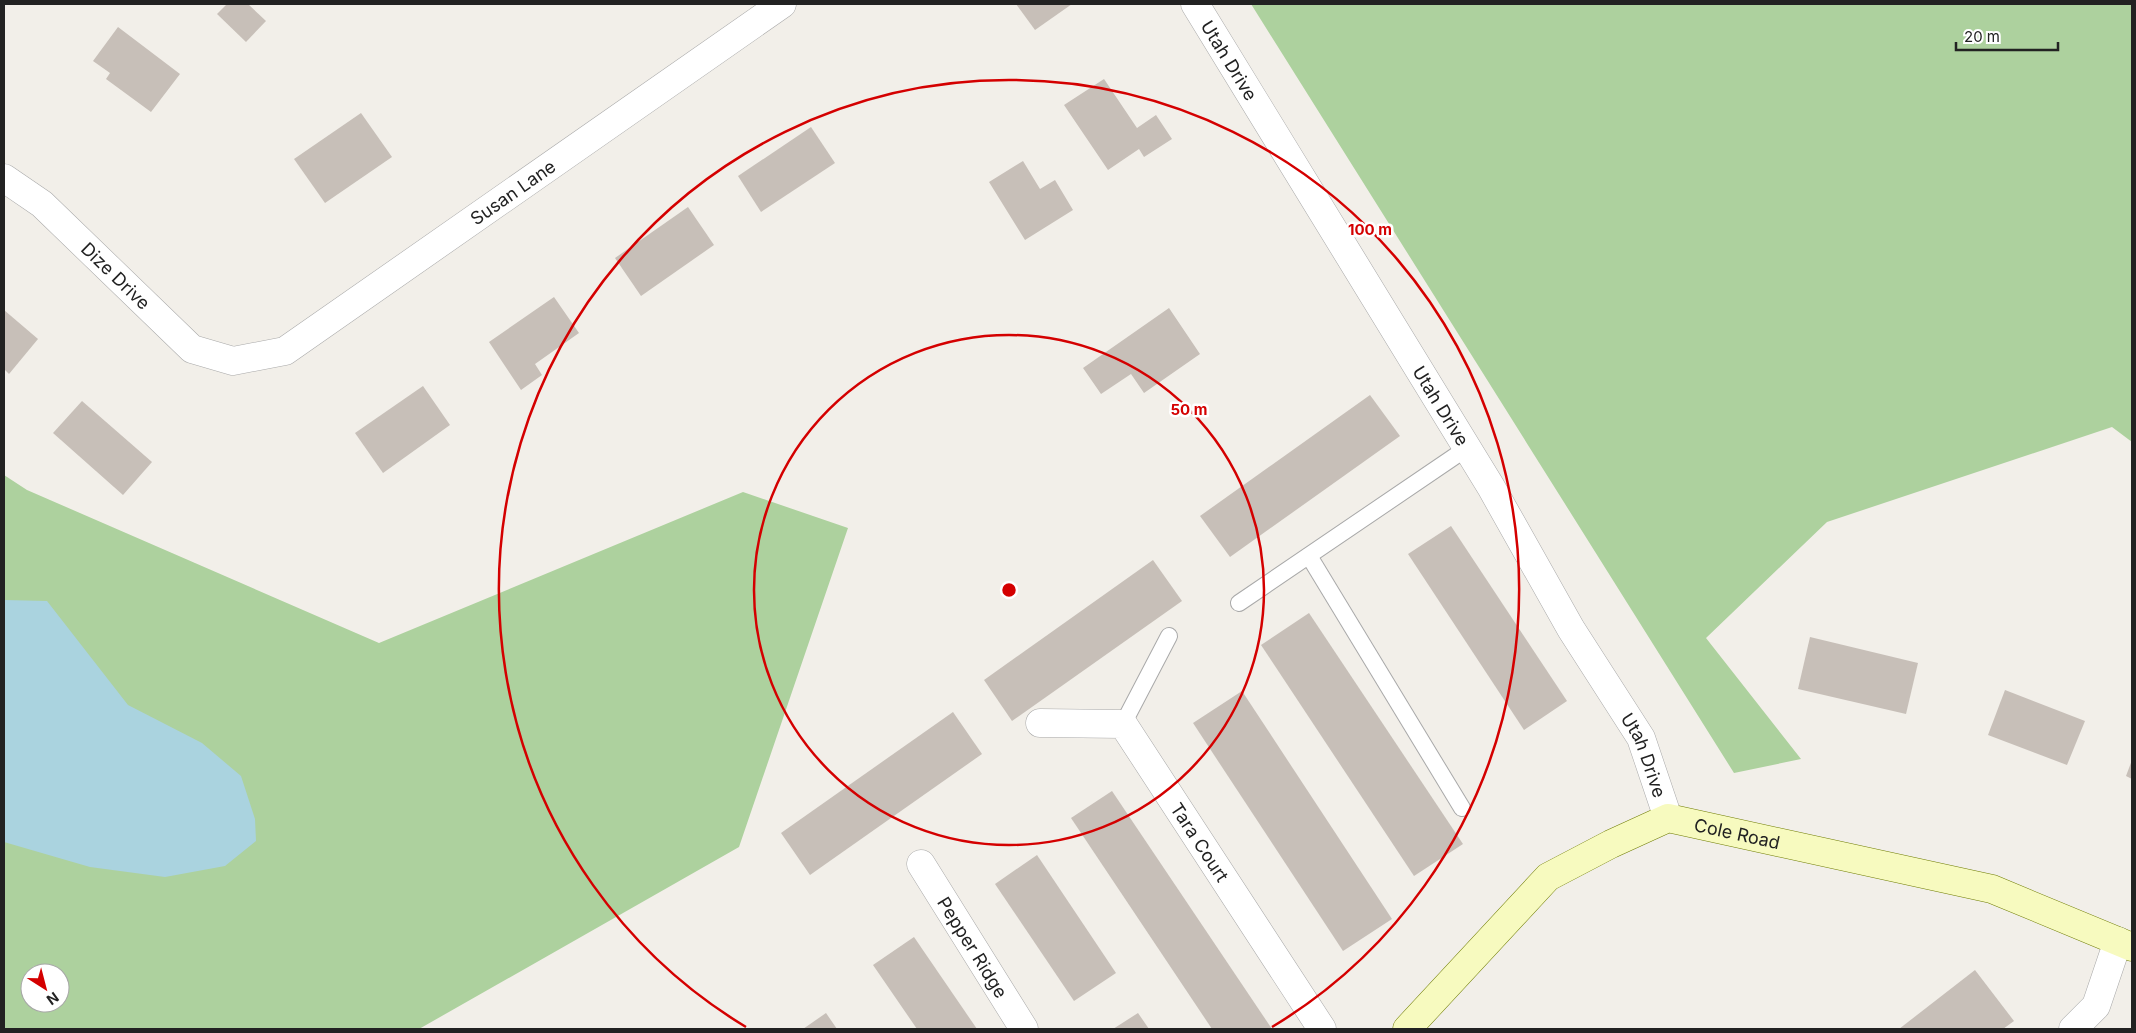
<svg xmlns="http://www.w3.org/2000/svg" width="2136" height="1033" viewBox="0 0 2136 1033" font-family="Inter,sans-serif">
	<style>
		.forest { fill: #add19e; fill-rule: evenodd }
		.water { fill: #aad3df }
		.building { fill: #c7bfb8 }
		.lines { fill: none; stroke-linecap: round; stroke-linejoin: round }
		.lane-casing { stroke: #a9a9a9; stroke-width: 18 }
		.street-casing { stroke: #a9a9a9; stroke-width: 29 }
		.secondary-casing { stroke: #707d05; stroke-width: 29 }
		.lane { stroke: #fff; stroke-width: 16 }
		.street { stroke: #fff; stroke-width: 28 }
		.secondary { stroke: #f7fabf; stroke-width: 28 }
		.ring { fill: none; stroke: #d40000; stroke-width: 2.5 }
		.labels { text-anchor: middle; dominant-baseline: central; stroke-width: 5; stroke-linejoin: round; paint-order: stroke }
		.street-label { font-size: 18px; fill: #222; stroke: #fff }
		.centre { fill: #d40000; stroke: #fff; stroke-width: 2.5 }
		.ring-label { font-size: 15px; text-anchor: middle; font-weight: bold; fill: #d40000; stroke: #fff; stroke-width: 5; stroke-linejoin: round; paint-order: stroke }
	</style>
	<rect width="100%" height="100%" fill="#f2efe9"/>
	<g class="forest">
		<polygon points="1251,4 2132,4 2132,442 2112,427 1827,522 1706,638 1801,759 1734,773"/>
		<path d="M4 475 27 490 379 643 743 492 848 528 739 847 419 1029H4ZM30 973H60V1003H30Z"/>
	</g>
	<polygon class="water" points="4,600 47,601 128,705 202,743 241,776 255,819 256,841 225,866 165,877 90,867 4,842"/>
	<g class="building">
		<polygon points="227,4 248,4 266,21 246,42 217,14"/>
		<polygon points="1016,4 1072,4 1035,30"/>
		<polygon points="118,27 180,74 151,112 106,79 110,73 93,61"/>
		<polygon points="1104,79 1137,128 1156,115 1172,139 1144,157 1139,149 1108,170 1064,105"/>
		<polygon points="361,113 392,157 325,203 294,159"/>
		<polygon points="811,127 835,163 761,212 738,176"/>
		<polygon points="1023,161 1040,189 1055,180 1073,210 1025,240 989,182"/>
		<polygon points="688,207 714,245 641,296 615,258"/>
		<polygon points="554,297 579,333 535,364 542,375 521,390 489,342"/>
		<polygon points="1169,308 1200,354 1144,393 1131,374 1101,394 1083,368"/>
		<polygon points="4,310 38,339 9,374 4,369"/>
		<polygon points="423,386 450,425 383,473 355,433"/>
		<polygon points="1370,395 1400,436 1230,557 1200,516"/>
		<polygon points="82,401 152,462 123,495 53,433"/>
		<polygon points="1451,526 1567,701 1524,730 1408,554"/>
		<polygon points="1153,560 1182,601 1012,721 984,680"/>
		<polygon points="1309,613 1463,844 1414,876 1261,645"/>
		<polygon points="1810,637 1918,663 1906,714 1798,689"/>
		<polygon points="2005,690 2085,721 2067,765 1988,735"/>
		<polygon points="1242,691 1392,919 1343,951 1193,723"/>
		<polygon points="953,712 982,754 810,875 781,833"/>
		<polygon points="2132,760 2132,779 2126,776"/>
		<polygon points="1112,791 1272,1029 1212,1029 1071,818"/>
		<polygon points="1037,855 1116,973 1074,1001 995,884"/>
		<polygon points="914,937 977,1029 917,1029 873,965"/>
		<polygon points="1975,970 2014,1021 2003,1029 1899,1029"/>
		<polygon points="826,1013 837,1029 803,1029"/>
		<polygon points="1138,1013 1149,1029 1113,1029"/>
	</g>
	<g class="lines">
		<defs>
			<g id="lane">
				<polyline points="1309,556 1462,808"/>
				<polyline points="1239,603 1467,448"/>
				<polyline points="1123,724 1169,636"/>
			</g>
			<g id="street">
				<path id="s1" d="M1195 4 1491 487 1571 629 1641 738 1668 818"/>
				<path id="s2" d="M4 178 42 204 192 349 233 361 285 351 782 4"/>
				<path id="s3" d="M1040 723 1123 724 1322 1029"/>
				<path id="s4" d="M921 864 1024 1029"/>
				<polyline points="2073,1029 2096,1006 2118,941"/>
			</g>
			<g id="secondary">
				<path id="s5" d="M1407 1029 1548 877 1611 844 1668 818 1992 889 2132 947"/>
			</g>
		</defs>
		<use href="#lane" class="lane-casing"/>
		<use href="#street" class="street-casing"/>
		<use href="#secondary" class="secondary-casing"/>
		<use href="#lane" class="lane"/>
		<use href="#street" class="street"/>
		<use href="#secondary" class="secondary"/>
	</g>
	<g class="ring">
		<circle cx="1009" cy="590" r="255"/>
		<path d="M746 1027A510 510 0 1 1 1272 1027"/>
	</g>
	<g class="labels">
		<g class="street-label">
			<text stroke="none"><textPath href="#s1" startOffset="66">Utah Drive</textPath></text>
			<text stroke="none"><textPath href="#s2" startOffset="628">Susan Lane</textPath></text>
			<text stroke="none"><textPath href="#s2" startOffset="149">Dize Drive</textPath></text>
			<text stroke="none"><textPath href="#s1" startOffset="471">Utah Drive</textPath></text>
			<text stroke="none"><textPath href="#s1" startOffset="876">Utah Drive</textPath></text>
			<text stroke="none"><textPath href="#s5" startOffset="412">Cole Road</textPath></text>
			<text stroke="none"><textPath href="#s3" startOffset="224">Tara Court</textPath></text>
			<text stroke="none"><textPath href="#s4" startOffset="98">Pepper Ridge</textPath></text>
		</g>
	</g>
	<circle cx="1009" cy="590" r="8" class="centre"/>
	<g class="ring-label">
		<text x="1370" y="235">100 m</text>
		<text x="1189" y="415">50 m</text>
	</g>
	<rect width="2136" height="1033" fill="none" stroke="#222222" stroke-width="10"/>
	<g transform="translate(45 988) rotate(144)"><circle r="24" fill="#ffffff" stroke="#a7a7a7"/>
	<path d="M0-4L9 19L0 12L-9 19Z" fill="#d40000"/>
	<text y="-8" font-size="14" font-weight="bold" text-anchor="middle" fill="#222222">N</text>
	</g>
	<path d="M1956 42v8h102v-8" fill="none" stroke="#222222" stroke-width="2.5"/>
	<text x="1964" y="42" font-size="15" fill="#222222" stroke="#ffffff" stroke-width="4" paint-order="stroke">20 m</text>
</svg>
